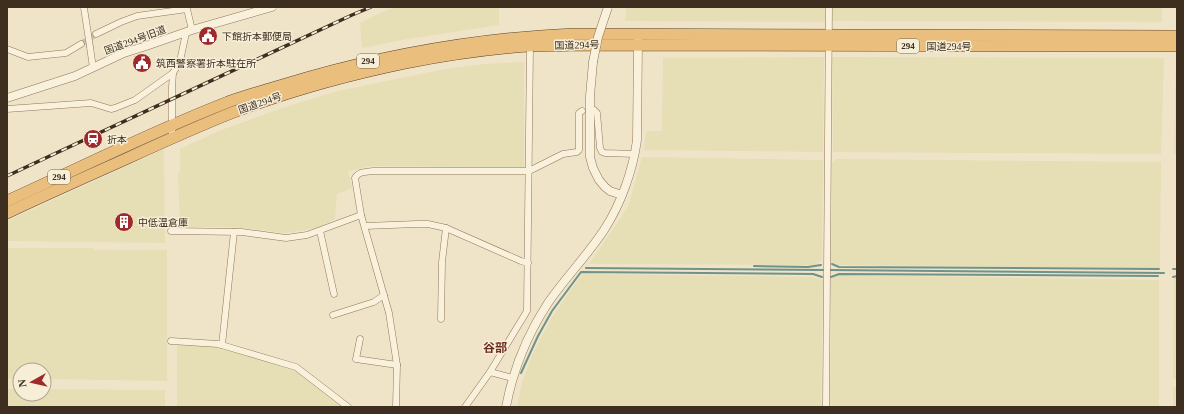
<svg xmlns="http://www.w3.org/2000/svg" width="1184" height="414" viewBox="0 0 1184 414" font-family="'Times New Roman','Noto Sans JP',serif">
	<style>
		.farmland { fill: #e6deb5 }
		.lines { fill: none; stroke-linecap: round; stroke-linejoin: round }
		.stream { stroke: #6f938a; stroke-width: 2 }
		.minor-tunnel { stroke: #ccc0a6; stroke-width: 6; stroke-dasharray: 6 3; stroke-linecap: butt }
		.minor-casing { stroke: #8d765c; stroke-width: 7 }
		.tertiary-casing { stroke: #8d765c; stroke-width: 9 }
		.trunk-casing { stroke: #5b4430; stroke-width: 12 }
		.minor { stroke: #faf1dc; stroke-width: 6 }
		.tertiary { stroke: #faf1dc; stroke-width: 8 }
		.trunk { stroke: #eabe7c; stroke-width: 11 }
		.rail-casing { stroke: #3d2e20; stroke-width: 3.5 }
		.rail { stroke: #f7eed8; stroke-width: 2; stroke-dasharray: 6; stroke-linecap: butt }
		.minor-bridge-casing { stroke: #8d765c; stroke-width: 7; stroke-linecap: butt }
		.tertiary-bridge-casing { stroke: #8d765c; stroke-width: 9; stroke-linecap: butt }
		.minor-bridge { stroke: #faf1dc; stroke-width: 6 }
		.tertiary-bridge { stroke: #faf1dc; stroke-width: 8 }
		.labels { text-anchor: middle; dominant-baseline: central; stroke-width: 3; stroke-linejoin: round; paint-order: stroke }
		.shield { fill: #f7eed8; stroke: #756857; stroke-width: 1 }
		.shield-label { font-size: 9px; font-weight: bold; fill: #3d2e20 }
		.poi-label { font-size: 10px; fill: #3d2e20; stroke: #f7eed8; text-anchor: start }
		.street-label { font-size: 10px; fill: #3d2e20; stroke: #f7eed8 }
		.quarter-label { font-size: 12px; font-weight: bold; fill: #6b2e1e; stroke: #f7eed8 }
	</style>
	<rect width="100%" height="100%" fill="#f0e4c8"/>
	<g class="farmland">
		<polygon points="395,7 499,7 499,25 408,39 362,48 360,23 376,15"/>
		<polygon points="627,7 825,7 825,22 625,21"/>
		<polygon points="833,7 1162,7 1162,22 832,21"/>
		<polygon points="824,57 823,152 644,150 646,131 662,131 663,58"/>
		<polygon points="832,57 1164,58 1161,154 833,152"/>
		<polygon points="1176,58 1177,58 1177,154 1174,154"/>
		<polygon points="524,62 524,167 372,166 348,171 352,188 337,194 335,219 317,228 285,233 234,227 180,227 178,172 180,172 180,149 219,131 279,109 338,91 445,69 483,64"/>
		<polygon points="164,149 165,243 7,241 7,221"/>
		<polygon points="642,157 823,160 822,260 815,265 589,264 628,207"/>
		<polygon points="837,159 1161,162 1160,268 838,265 831,262 832,162"/>
		<polygon points="7,248 94,248 95,250 167,250 167,381 44,379 44,370 20,370 20,379 7,379"/>
		<polygon points="582,274 812,277 823,280 821,407 517,407 522,383 531,358 539,341 552,317"/>
		<polygon points="838,275 1159,280 1159,407 830,407 831,279"/>
		<polygon points="1174,278 1177,278 1177,379 1173,379"/>
		<polygon points="177,345 217,347 293,369 342,407 177,407"/>
		<rect x="1173" y="387" width="4" height="20"/>
		<polygon points="7,389 20,389 20,394 44,394 44,389 165,390 165,407 7,407"/>
	</g>
	<g class="lines">
		<g class="stream">
			<polyline points="832,264 839,267 1159,269"/>
			<polyline points="754,266 808,267 821,265"/>
			<polyline points="586,268 823,270"/>
			<polyline points="1173,269 1177,269"/>
			<polyline points="829,270 1164,273"/>
			<polyline points="831,277 839,274 1158,276"/>
			<polyline points="1173,277 1177,276"/>
			<polyline points="521,373 538,336 552,311 581,272 813,274 822,277"/>
		</g>
		<polyline class="minor-tunnel" points="81,44 96,34"/>
		<defs>
			<g id="minor">
				<polyline points="96,34 121,22 137,16 187,9 192,30"/>
				<polyline points="90,47 93,68"/>
				<polyline points="7,49 28,57 66,53 81,44"/>
				<polyline points="7,109 91,103 111,109 115,108 135,100 173,73"/>
				<polyline points="594,110 597,113 600,148 602,152 605,153 635,154"/>
				<polyline points="172,138 172,87 173,73 180,61 186,33"/>
				<polyline points="365,226 417,224 428,224 446,228 521,261 528,263"/>
				<polyline points="171,231 242,232 286,238 307,235 361,215"/>
				<polyline points="320,231 334,294"/>
				<polyline points="333,315 374,302 384,295"/>
				<polyline points="441,319 442,262 446,228"/>
				<polyline points="360,339 356,359 397,365"/>
				<polyline points="171,341 218,344 296,367 348,407"/>
				<polyline points="222,345 234,232"/>
				<polyline points="490,372 512,378"/>
				<path d="M396 407 397 365 389 313 361 215 355 178C359 171 366 172 373 171H529L563 154 577 152 579 150V113L582 111"/>
				<polyline points="465,407 490,372 527,311 530,46"/>
				<polyline points="826,407 829,7"/>
			</g>
			<g id="tertiary">
				<polyline points="593,62 590,96 590,157 593,168 599,180 605,187 610,191 622,195"/>
				<polyline points="7,98 75,76 124,53 146,46 192,30 272,7"/>
				<path d="M506 407C513 370 527 335 548 303 565 278 587 256 604 230 621 204 633 170 637 140L638 40"/>
			</g>
			<g id="trunk">
				<path d="M7 201C80 168 153 131 228 102 253 93 280 86 306 78 394 53 481 38 573 34L1177 36"/>
				<path d="M7 213C47 194 88 176 128 158 163 142 198 126 234 112 289 91 347 75 405 63 446 55 487 49 528 46 543 45 558 46 573 45L1177 46"/>
			</g>
		</defs>
		<use href="#minor" class="minor-casing"/>
		<use href="#tertiary" class="tertiary-casing"/>
		<use href="#trunk" class="trunk-casing"/>
		<use href="#minor" class="minor"/>
		<use href="#tertiary" class="tertiary"/>
		<use href="#trunk" class="trunk"/>
		<defs>
			<polyline id="rail" points="7,176 352,15 371,7"/>
		</defs>
		<use href="#rail" class="rail-casing"/>
		<use href="#rail" class="rail"/>
		<defs>
			<polyline id="minor-bridge" points="84,8 90,47"/>
			<polyline id="tertiary-bridge" points="593,62 598,37 608,7"/>
		</defs>
		<use href="#minor-bridge" class="minor-bridge-casing"/>
		<use href="#tertiary-bridge" class="tertiary-bridge-casing"/>
		<use href="#minor-bridge" class="minor-bridge"/>
		<use href="#tertiary-bridge" class="tertiary-bridge"/>
	</g>
	<defs>
		<symbol id="civic-disc" viewBox="-11 -11 22 22"><circle r="9.5" fill="#9e2a2b" stroke="#f7eed8"/><path d="M-.6-6.5H3V-4.5H.6V-3L4-1V1h2V6H-6V1h2V-1L-.6-3ZM-1.2 2.5V6h2.4V2.5Z" fill="#fff"/></symbol>
		<symbol id="station-disc" viewBox="-11 -11 22 22"><circle r="9.5" fill="#9e2a2b" stroke="#f7eed8"/><path d="M-3-6H3Q5-6 5-4V2Q5 4 3 4L4.5 6H3L1.5 4h-3L-3 6H-4.5L-3 4Q-5 4-5 2V-4Q-5-6-3-6ZM-3.5-4v3h7v-3ZM-3.5 1v1.5H-2V1ZM2 1v1.5H3.5V1Z" fill="#fff"/></symbol>
		<symbol id="building-disc" viewBox="-11 -11 22 22"><circle r="9.5" fill="#9e2a2b" stroke="#f7eed8"/><path d="M-4-6H4V6H1V3H-1V6H-4ZM-2.5-4.3h1.7v1.8h-1.7ZM.8-4.3h1.7v1.8H.8ZM-2.5-1h1.7V.8h-1.7ZM.8-1h1.7V.8H.8Z" fill="#fff"/></symbol>
	</defs>
	<g fill-rule="evenodd">
		<use href="#civic-disc" x="197" y="25" width="22" height="22"/>
		<use href="#civic-disc" x="131" y="52" width="22" height="22"/>
		<use href="#station-disc" x="82" y="128" width="22" height="22"/>
		<use href="#building-disc" x="113" y="211" width="22" height="22"/>
	</g>
	<g class="labels">
		<g class="shield">
			<rect x="897" y="39" width="22" height="14" rx="3"/>
			<rect x="357" y="54" width="22" height="14" rx="3"/>
			<rect x="48" y="170" width="22" height="14" rx="3"/>
		</g>
		<g class="shield-label">
			<text x="908" y="46">294</text>
			<text x="368" y="61">294</text>
			<text x="59" y="177">294</text>
		</g>
		<g class="poi-label">
			<text x="222" y="36">下館折本郵便局</text>
			<text x="156" y="63">筑西警察署折本駐在所</text>
			<text x="107" y="139">折本</text>
			<text x="138" y="222">中低温倉庫</text>
		</g>
		<g class="street-label">
			<text transform="translate(135 40) rotate(-20)">国道294号旧道</text>
			<text transform="translate(577 45) rotate(-1)">国道294号</text>
			<text x="949" y="46">国道294号</text>
			<text transform="translate(260 103) rotate(-19)">国道294号</text>
		</g>
		<g class="quarter-label">
			<text x="495" y="348">谷部</text>
		</g>
	</g>
	<rect width="1184" height="414" fill="none" stroke="#3d2e20" stroke-width="16"/>
	<g transform="translate(32 382) rotate(262)"><circle r="19" fill="#f7eed8" stroke="#ada18e"/>
	<path d="M0-3L7 15L0 10L-7 15Z" fill="#9e2a2b"/>
	<text y="-6" font-size="11" font-weight="bold" text-anchor="middle" fill="#3d2e20">N</text>
	</g>
</svg>
